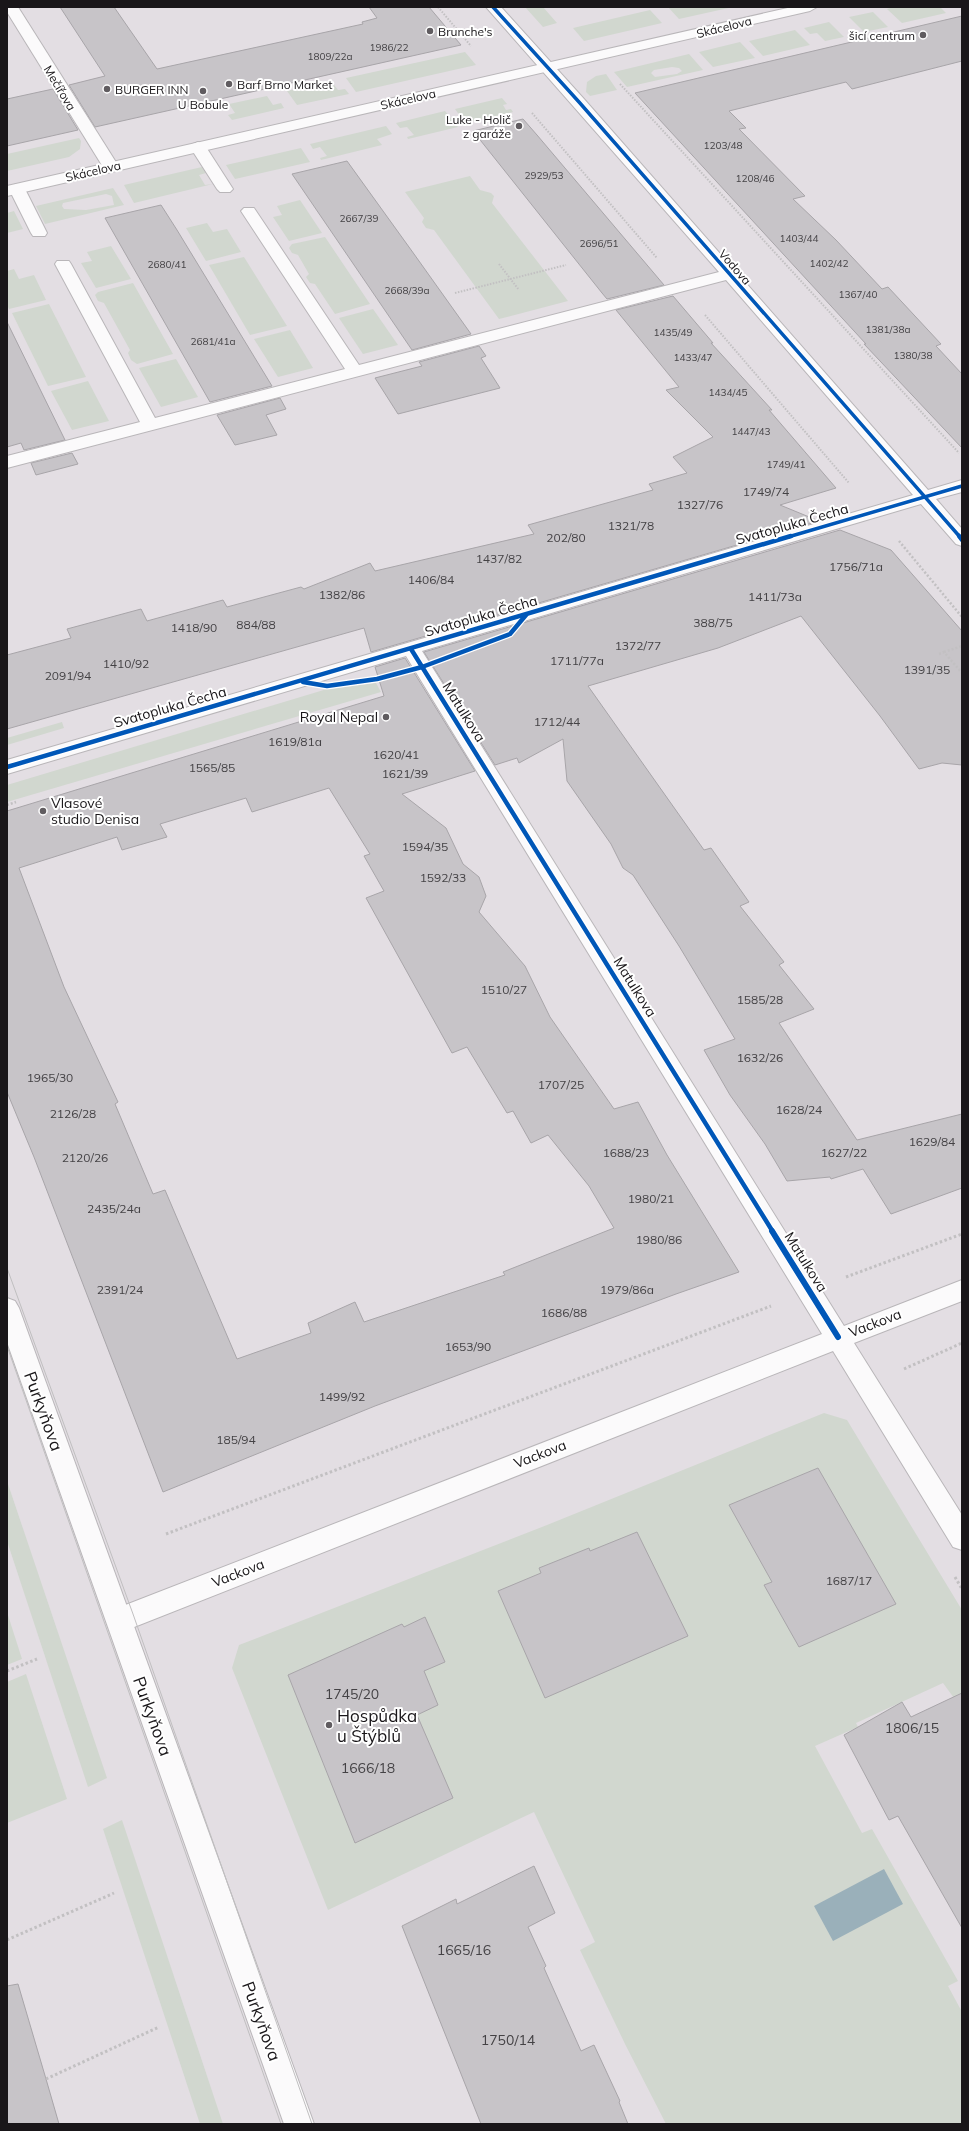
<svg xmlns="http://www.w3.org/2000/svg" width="969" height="2131" viewBox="0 0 969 2131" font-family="Mulish,sans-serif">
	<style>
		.green { fill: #d1d7cf; fill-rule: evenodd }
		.water { fill: #9ab0ba }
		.building { fill: #c7c4c8; stroke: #a8a5a9; fill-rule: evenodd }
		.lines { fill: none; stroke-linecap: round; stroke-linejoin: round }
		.service-casing { stroke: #b9b6b9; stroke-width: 2 }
		.minor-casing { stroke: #b9b6b9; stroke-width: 2 }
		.tertiary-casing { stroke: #b9b6b9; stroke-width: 2 }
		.path-far2 { stroke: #c2c0c2; stroke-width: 2; stroke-dasharray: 1.5 1.5; stroke-linecap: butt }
		.path-far1 { stroke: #c2c0c2; stroke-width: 2.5; stroke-dasharray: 2 2; stroke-linecap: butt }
		.path { stroke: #c2c0c2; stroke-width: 3; stroke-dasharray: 2.5 2.5; stroke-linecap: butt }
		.service { fill: #fbfafb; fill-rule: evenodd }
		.minor { fill: #fbfafb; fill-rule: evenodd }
		.tertiary { fill: #fbfafb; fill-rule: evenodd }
		.tram { stroke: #c0bfc0; stroke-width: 1 }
		.cycleway-far2-casing { stroke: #fff; stroke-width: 5.5 }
		.cycleway-far1-casing { stroke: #fff; stroke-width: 7 }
		.cycleway-casing { stroke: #fff; stroke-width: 8 }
		.cycleway-far2 { stroke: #0057b8; stroke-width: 3.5 }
		.cycleway-far1 { stroke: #0057b8; stroke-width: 4.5 }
		.cycleway { stroke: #0057b8; stroke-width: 6 }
		.poi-dot { fill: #605c60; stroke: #fff; stroke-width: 1.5 }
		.labels { text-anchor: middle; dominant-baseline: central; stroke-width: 4; stroke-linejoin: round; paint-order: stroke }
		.far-number-label { font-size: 10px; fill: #444245 }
		.far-street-label { font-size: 12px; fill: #191619; stroke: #fff }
		.far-poi-label { font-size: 12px; fill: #191619; stroke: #fff; text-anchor: start }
		.number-label { font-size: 12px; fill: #444245 }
		.street-label { font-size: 14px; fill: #191619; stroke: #fff }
		.poi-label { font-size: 14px; fill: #191619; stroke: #fff; text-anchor: end }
		.near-number-label { font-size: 14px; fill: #444245 }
		.near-street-label { font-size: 17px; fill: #191619; stroke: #fff }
		.near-poi-label { font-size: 17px; fill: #191619; stroke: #fff; text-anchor: start }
	</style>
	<rect width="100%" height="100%" fill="#e3dee3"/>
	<g class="green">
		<polygon points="525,7 543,7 557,23 543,27"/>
		<polygon points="668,7 733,7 679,19"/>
		<polygon points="894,7 940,7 946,13 902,23 887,9"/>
		<polygon points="650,10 662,23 584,41 573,28"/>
		<polygon points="873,12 888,27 864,32 849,17"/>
		<polygon points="829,22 844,37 825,41 817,33 810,34 804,28"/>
		<polygon points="795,30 810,45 763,56 749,41"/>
		<polygon points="740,42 755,58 713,67 699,52"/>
		<polygon points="465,52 476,65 356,92 346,78"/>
		<path d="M689 54 703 70 627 87 614 72ZM672 67 679 68 682 71 677 74 655 77 651 73 654 70Z"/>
		<polygon points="606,74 617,90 590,96 586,92 587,82 596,76"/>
		<polygon points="331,81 338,90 345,89 349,94 297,105 287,91"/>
		<polygon points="267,96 273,105 281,103 284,108 232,120 228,115 235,113 229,104"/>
		<polygon points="502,98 507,104 503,105 506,110 511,109 513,112 465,123 455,109"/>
		<polygon points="445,111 458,127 408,139 407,137 414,135 407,127 400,128 396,123"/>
		<polygon points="386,126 392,134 377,139 382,145 321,160 320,158 327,156 320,147 313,149 310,144"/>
		<polygon points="79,138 81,141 80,149 69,157 7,171 7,154"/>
		<polygon points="301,148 310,162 235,179 226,165"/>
		<polygon points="202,167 206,173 199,175 205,185 213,184 134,203 124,185"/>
		<polygon points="470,176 480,190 491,193 494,196 492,203 568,301 499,319 434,230 426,228 422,222 424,218 405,192"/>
		<path d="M113 188 124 205 45 224 36 206ZM106 194 112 196 114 205 86 210 64 209 62 206 63 203Z"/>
		<polygon points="300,200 322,233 289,241 273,217 282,215 277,206"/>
		<polygon points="14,211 23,229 7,233 7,213"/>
		<polygon points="207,223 213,232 227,229 241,252 206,261 186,228"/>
		<polygon points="325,237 370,304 335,314 315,284 310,283 306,277 309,274 298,255 292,253 289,248 292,244"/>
		<polygon points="111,246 131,279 96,288 81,263 92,261 87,252"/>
		<polygon points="244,257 287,326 250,335 209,265"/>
		<polygon points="14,269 19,279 34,275 46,300 9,309 7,305 7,271"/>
		<polygon points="133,283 173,354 137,364 131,360 128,353 130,350 104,303 98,301 95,295 98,292"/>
		<polygon points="49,304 86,377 48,386 12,313"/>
		<polygon points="373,309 398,345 363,354 339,318"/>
		<polygon points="290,330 313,368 278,377 254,339"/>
		<polygon points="176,359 198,397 161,407 139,368"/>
		<polygon points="88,381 109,421 72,430 51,391"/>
		<polygon points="376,683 381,692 7,802 7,785 327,689"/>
		<polygon points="62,722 64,728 7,745 7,738"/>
		<polygon points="824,1413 847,1420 962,1610 962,1709 943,1683 856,1723 858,1727 815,1746 862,1833 872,1829 958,1981 948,1986 962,2012 962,2124 666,2124 626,2046 580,1950 595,1942 534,1812 328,1910 232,1668 239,1645 547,1525"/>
		<polygon points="7,1481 107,1778 88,1787 7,1541"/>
		<polygon points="7,1612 22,1659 7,1665"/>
		<polygon points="26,1674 67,1799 7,1823 7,1682"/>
		<polygon points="122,1820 223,2124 200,2124 103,1829"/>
	</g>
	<polygon class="water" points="884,1869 903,1904 833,1941 814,1906"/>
	<g class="building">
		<polygon points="60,7 114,7 157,69 363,24 362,22 377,18 369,7 429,7 461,45 95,127 69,85 105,76"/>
		<polygon points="962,16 962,61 852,89 846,82 729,111 746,128 739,129 805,196 793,199 836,240 882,289 888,287 941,344 936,346 962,374 962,448 864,344 866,344 635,93"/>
		<polygon points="53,89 78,130 7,146 7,99"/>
		<polygon points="523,119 537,135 664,285 607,299 602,293 473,131"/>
		<polygon points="347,161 414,254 471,334 412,350 292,174"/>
		<polygon points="161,205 177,230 272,386 210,402 105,218"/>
		<polygon points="673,296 713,343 711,343 772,410 769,410 836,488 780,505 819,521 371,652 364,628 7,729 7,655 71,638 67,629 141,609 147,621 223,600 227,607 301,587 304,589 370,563 375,571 534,534 528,525 653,490 649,484 687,473 673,457 713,437 666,390 679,387 616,310"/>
		<polygon points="7,322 65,440 24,450 21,443 7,447"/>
		<polygon points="479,346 486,356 481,358 500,388 398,414 375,378 422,366 419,362"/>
		<polygon points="280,398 286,409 266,415 277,435 235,445 217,415"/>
		<polygon points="72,453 78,464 36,475 31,463"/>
		<polygon points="840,530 891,550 962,631 962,765 942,763 919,769 880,716 801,616 718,648 588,686 704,850 711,848 749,902 740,906 784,962 779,965 814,1009 779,1023 857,1140 962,1114 962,1188 891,1214 863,1169 831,1179 830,1177 787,1181 765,1144 730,1095 704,1050 735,1039 679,946 633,875 623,868 611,844 567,781 563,739 519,763 517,758 495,765 424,652"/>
		<path d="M405 658 475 771 402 794 446 828 463 864 479 877 486 896 479 912 525 966 550 1017 614 1109 638 1102 667 1155 739 1272 676 1294 375 1406 163 1492 34 1157 7 1092V811L384 696 375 667ZM329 788 370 854 364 856 384 891 366 898 452 1053 467 1047 507 1113 513 1111 531 1143 548 1135 589 1186 614 1228 503 1272 505 1275 364 1322 355 1302 308 1323 311 1333 237 1359 165 1190 153 1194 115 1104 118 1102 64 987 19 868 117 837 122 850 167 837 160 824 246 798 252 812Z"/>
		<polygon points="818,1468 896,1604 799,1647 764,1585 772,1582 729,1505"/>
		<polygon points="637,1532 688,1636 545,1698 498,1591 541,1573 539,1568 589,1548 590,1551"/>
		<polygon points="425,1617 445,1662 424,1671 438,1705 417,1715 453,1798 355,1843 288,1675 402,1624 404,1627"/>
		<polygon points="962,1693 962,1928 898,1816 889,1820 844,1735 902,1702 911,1717"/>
		<polygon points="534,1866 555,1913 528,1927 546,1966 544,1968 581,2051 594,2045 620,2101 619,2102 628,2124 481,2124 402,1926 456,1899 457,1904"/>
		<polygon points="18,1984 46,2079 59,2124 7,2124 7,1986"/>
	</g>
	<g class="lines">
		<defs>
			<g id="service">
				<polygon points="198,142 203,144 206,147 233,189 230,192 220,192 217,189 190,147 193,144"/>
				<polygon points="17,184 22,186 25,189 47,233 45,236 33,236 31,233 9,189 12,186"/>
			</g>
			<g id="minor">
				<polygon points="7,7 18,7 119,167 116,170 106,170 103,167 7,12"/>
				<polygon points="486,7 501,7 584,99 928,490 962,480 962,492 936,499 962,529 962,546 956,544 921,504 422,651 844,1326 962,1280 962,1301 854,1343 962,1515 962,1550 953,1547 833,1351 119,1633 110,1629 106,1620 110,1611 822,1334 406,656 7,774 7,760 913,495 726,280 7,468 7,456 140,422 55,264 57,261 69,261 71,264 155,418 345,369 241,211 244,208 254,208 359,365 719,272"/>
			</g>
			<g id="tertiary">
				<polygon points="792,7 817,7 810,11 7,196 7,186"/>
				<polygon points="7,1298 15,1301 19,1308 314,2124 284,2124 7,1342"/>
			</g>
		</defs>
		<use href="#service" class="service-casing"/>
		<use href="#minor" class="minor-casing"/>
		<use href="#tertiary" class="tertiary-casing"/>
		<g class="path-far2">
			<polyline points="438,7 471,46"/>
			<polyline points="620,84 959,453"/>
			<polyline points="532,113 657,258"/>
			<polyline points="499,264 519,290"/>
			<polyline points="455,293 566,265"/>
			<polyline points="705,315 849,483"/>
		</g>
		<g class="path-far1">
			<polyline points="899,541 962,617"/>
			<polyline points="944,652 962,646"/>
			<polyline points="939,654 944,652 962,673"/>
			<polyline points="7,805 16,802"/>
		</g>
		<g class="path">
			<polyline points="846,1277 962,1234"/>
			<polyline points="904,1369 962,1343"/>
			<polyline points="166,1534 771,1306"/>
			<polyline points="955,1577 962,1589"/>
			<polyline points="7,1671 37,1659"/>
			<polyline points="7,1940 114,1893"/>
			<polyline points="46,2079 159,2027"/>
		</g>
		<use href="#service" class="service"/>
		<use href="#minor" class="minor"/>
		<use href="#tertiary" class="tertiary"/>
		<g class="tram">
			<polyline points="7,1268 133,1614 312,2124"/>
			<polyline points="7,1346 281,2124"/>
		</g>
		<defs>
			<g id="cycleway-far2">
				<polyline points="493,7 579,102 960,537"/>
				<polyline points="788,537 962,486"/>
			</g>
			<g id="cycleway-far1">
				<polyline points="959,536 962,540"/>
				<polyline points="411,649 773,1232"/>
				<polyline points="303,682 327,686 377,679 422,667 510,634 526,615"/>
				<polyline points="7,767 791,536"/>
			</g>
			<polyline id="cycleway" points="772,1231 838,1337"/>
		</defs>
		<use href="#cycleway-far2" class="cycleway-far2-casing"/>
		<use href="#cycleway-far1" class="cycleway-far1-casing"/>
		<use href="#cycleway" class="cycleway-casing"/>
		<use href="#cycleway-far2" class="cycleway-far2"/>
		<use href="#cycleway-far1" class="cycleway-far1"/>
		<use href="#cycleway" class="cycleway"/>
	</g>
	<g class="poi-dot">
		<circle cx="430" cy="31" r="4"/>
		<circle cx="923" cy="35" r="4"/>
		<circle cx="229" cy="84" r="4"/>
		<circle cx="107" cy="89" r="4"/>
		<circle cx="203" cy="91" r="4"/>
		<circle cx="519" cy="126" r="4"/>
		<circle cx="386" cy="717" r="4"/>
		<circle cx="43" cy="811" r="4"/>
		<circle cx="329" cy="1725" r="4"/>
	</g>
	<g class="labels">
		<g class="far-number-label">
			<text x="389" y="47">1986/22</text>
			<text x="330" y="56">1809/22a</text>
			<text x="723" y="145">1203/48</text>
			<text x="544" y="175">2929/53</text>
			<text x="755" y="178">1208/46</text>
			<text x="359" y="218">2667/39</text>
			<text x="799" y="238">1403/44</text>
			<text x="599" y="243">2696/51</text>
			<text x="829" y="263">1402/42</text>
			<text x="167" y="264">2680/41</text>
			<text x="407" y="290">2668/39a</text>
			<text x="858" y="294">1367/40</text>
			<text x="888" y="329">1381/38a</text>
			<text x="673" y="332">1435/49</text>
			<text x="213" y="341">2681/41a</text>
			<text x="913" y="355">1380/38</text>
			<text x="693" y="357">1433/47</text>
			<text x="728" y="392">1434/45</text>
			<text x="751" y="431">1447/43</text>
			<text x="786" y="464">1749/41</text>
		</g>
		<g class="far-street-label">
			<text transform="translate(724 27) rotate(-14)">Skácelova</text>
			<text transform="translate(60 88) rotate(59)">Mečířova</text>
			<text transform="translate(408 99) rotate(-13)">Skácelova</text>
			<text transform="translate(93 171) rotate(-13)">Skácelova</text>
			<text transform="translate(735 267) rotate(49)">Vodova</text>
		</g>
		<g class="far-poi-label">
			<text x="438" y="31">Brunche's</text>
			<text x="915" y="35" text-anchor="end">šicí centrum</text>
			<text x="237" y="84">Barf Brno Market</text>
			<text x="115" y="89">BURGER INN</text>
			<text x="203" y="104" text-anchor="middle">U Bobule</text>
			<text x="511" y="119" text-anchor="end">Luke - Holič<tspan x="511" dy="14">z garáže</tspan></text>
		</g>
		<g class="number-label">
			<text x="766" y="491">1749/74</text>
			<text x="700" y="504">1327/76</text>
			<text x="631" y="525">1321/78</text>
			<text x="566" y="537">202/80</text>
			<text x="499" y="558">1437/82</text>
			<text x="856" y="566">1756/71a</text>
			<text x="431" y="579">1406/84</text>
			<text x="342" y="594">1382/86</text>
			<text x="775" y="596">1411/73a</text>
			<text x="713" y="622">388/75</text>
			<text x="256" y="624">884/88</text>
			<text x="194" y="627">1418/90</text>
			<text x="638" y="645">1372/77</text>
			<text x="577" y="660">1711/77a</text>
			<text x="126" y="663">1410/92</text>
			<text x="927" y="669">1391/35</text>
			<text x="68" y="675">2091/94</text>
			<text x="557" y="721">1712/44</text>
			<text x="295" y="741">1619/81a</text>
			<text x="396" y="754">1620/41</text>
			<text x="212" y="767">1565/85</text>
			<text x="405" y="773">1621/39</text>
			<text x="425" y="846">1594/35</text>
			<text x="443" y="877">1592/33</text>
			<text x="504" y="989">1510/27</text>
			<text x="760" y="999">1585/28</text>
			<text x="760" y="1057">1632/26</text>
			<text x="50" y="1077">1965/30</text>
			<text x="561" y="1084">1707/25</text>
			<text x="799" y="1109">1628/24</text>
			<text x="73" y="1113">2126/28</text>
			<text x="932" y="1141">1629/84</text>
			<text x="626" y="1152">1688/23</text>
			<text x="844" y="1152">1627/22</text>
			<text x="85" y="1157">2120/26</text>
			<text x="651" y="1198">1980/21</text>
			<text x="114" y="1208">2435/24a</text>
			<text x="659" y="1239">1980/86</text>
			<text x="120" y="1289">2391/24</text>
			<text x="627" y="1289">1979/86a</text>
			<text x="564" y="1312">1686/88</text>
			<text x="468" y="1346">1653/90</text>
			<text x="342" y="1396">1499/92</text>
			<text x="236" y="1439">185/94</text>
			<text x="849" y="1580">1687/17</text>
		</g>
		<g class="street-label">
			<text transform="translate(792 524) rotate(-16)">Svatopluka Čecha</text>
			<text transform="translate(481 616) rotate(-16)">Svatopluka Čecha</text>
			<text transform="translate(170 707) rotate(-16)">Svatopluka Čecha</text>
			<text transform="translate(464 712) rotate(58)">Matulkova</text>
			<text transform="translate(635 987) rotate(58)">Matulkova</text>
			<text transform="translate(806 1262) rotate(58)">Matulkova</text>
			<text transform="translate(875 1323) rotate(-21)">Vackova</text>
			<text transform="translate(540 1454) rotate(-21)">Vackova</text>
			<text transform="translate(238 1573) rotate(-21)">Vackova</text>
		</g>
		<g class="poi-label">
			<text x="378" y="717">Royal Nepal</text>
			<text x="51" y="803" text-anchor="start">Vlasové<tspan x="51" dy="16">studio Denisa</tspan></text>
		</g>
		<g class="near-number-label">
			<text x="352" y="1694">1745/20</text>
			<text x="912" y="1728">1806/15</text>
			<text x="368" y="1768">1666/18</text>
			<text x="464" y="1950">1665/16</text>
			<text x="508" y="2040">1750/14</text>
		</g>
		<g class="near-street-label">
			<text transform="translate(44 1411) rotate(70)">Purkyňova</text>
			<text transform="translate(153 1716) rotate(70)">Purkyňova</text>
			<text transform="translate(262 2021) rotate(70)">Purkyňova</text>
		</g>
		<g class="near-poi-label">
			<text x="337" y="1715">Hospůdka<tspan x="337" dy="20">u Štýblů</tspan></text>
		</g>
	</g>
	<rect width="969" height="2131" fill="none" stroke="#191619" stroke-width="16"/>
</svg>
